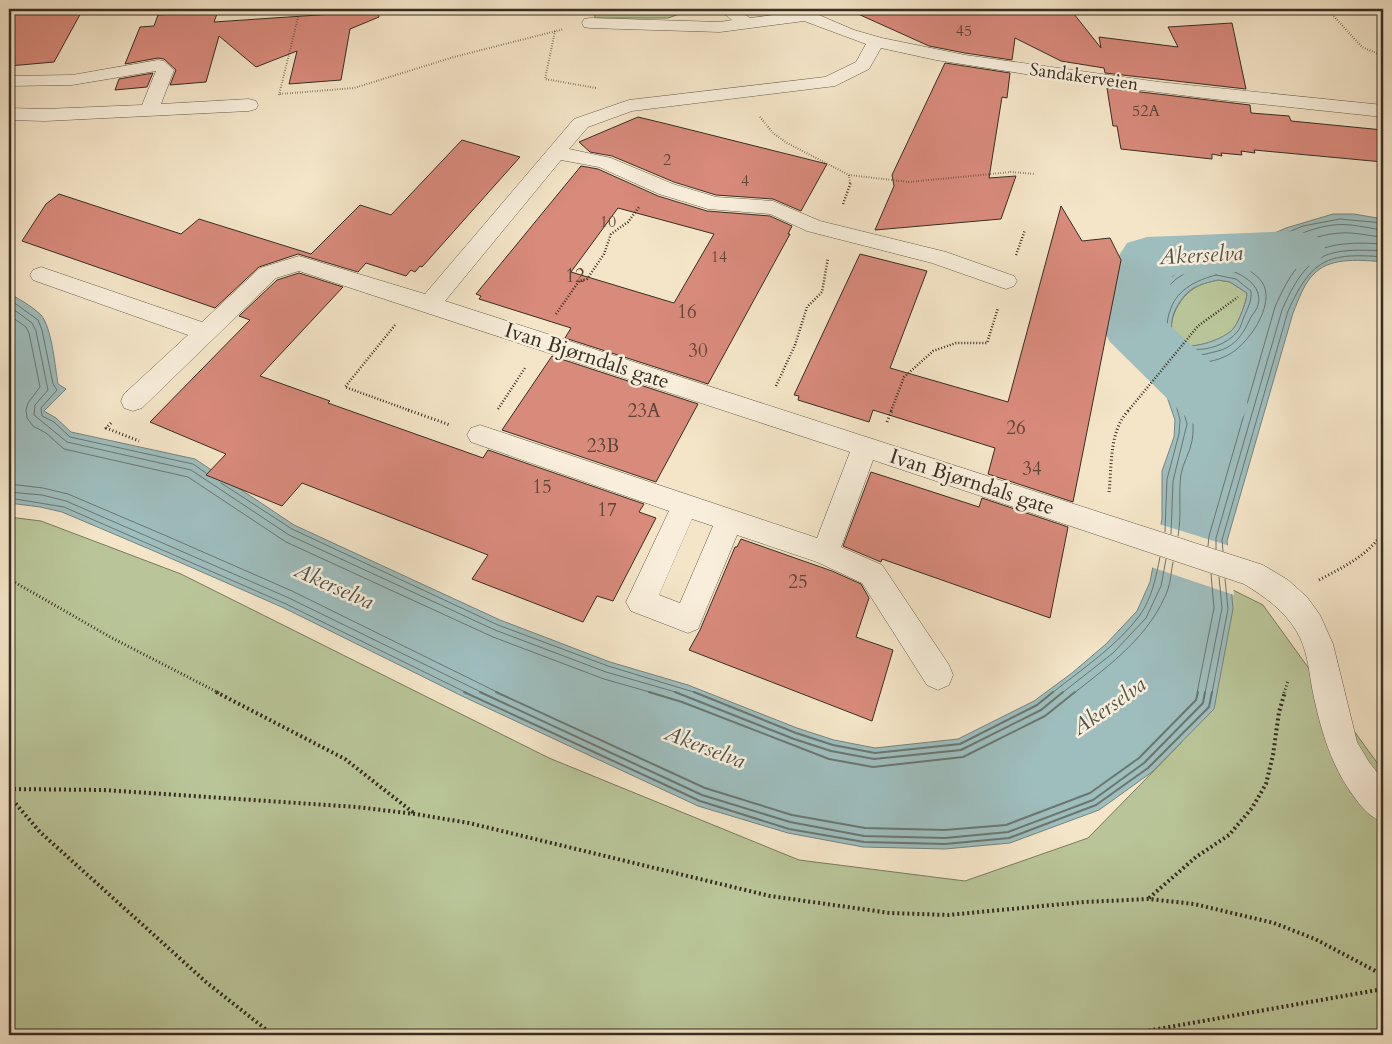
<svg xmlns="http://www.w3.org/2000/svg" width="1392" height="1044" viewBox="0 0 1392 1044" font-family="Cardo,serif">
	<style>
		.green { fill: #b9c598; stroke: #787a5d }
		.water { fill: #9ebdbd; stroke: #75847f; fill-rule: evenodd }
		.pier { fill: #f4e5c8 }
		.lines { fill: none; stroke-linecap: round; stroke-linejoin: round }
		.shore-far1 { stroke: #6a7670; stroke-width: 1 }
		.shore { stroke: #6a7670; stroke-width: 2 }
		.river { fill: #9ebdbd; fill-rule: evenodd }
		.building { fill: #d88a7b; stroke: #372e22; fill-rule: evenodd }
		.minor-casing { stroke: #665c4c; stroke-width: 1 }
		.path-far3 { stroke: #372e22; stroke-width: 2; stroke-dasharray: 0.5 2; stroke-linecap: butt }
		.path-far2 { stroke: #372e22; stroke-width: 2.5; stroke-dasharray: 1 2; stroke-linecap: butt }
		.path-far1 { stroke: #372e22; stroke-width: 3; stroke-dasharray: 1 2.5; stroke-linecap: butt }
		.path { stroke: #372e22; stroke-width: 4; stroke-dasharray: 2 3; stroke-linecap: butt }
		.minor { fill: #f8eedb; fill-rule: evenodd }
		.labels { text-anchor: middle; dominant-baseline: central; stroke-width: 5; stroke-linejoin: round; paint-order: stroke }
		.far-number-label { font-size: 16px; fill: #5f4538 }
		.far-street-label { font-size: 18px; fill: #372e22; stroke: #f8eedb }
		.number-label { font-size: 19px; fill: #5f4538 }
		.street-label { font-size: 21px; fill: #372e22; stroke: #f8eedb }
		.water-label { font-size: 22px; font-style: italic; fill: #515249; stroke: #f8eedb }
	</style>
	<rect width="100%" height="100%" fill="#f4e5c8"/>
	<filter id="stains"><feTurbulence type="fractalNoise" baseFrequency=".004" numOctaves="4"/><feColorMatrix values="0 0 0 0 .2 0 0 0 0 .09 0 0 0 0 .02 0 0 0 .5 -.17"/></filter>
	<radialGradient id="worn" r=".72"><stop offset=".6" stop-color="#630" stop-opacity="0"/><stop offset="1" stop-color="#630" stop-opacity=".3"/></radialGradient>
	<g class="green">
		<polygon points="594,9 694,9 668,18 595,18"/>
		<path d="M1218 280 1230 282 1247 293C1247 301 1239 321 1234 328 1227 338 1196 349 1185 345 1158 336 1177 299 1193 289 1200 284 1209 282 1218 280Z"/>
		<polygon points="9,517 41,521 181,574 549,758 799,860 965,881 1088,838 1181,743 1215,581 1263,605 1383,771 1383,1029 1348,1035 9,1035"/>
	</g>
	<path class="water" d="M1333 214H1354L1383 219V262C1363 260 1332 257 1316 272 1304 282 1299 299 1293 313L1227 541 1233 609 1214 709 1152 772 1099 810 1010 843 945 849 863 847 788 833 698 806 464 697 284 608 154 551 62 512 40 507 9 503V293C20 300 32 306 41 315 52 328 55 367 58 384L66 389 44 411 56 418 71 432 195 459 294 525 500 620 610 662 688 685 797 728 834 740 875 748 958 739 1034 701 1072 673 1106 644 1137 611 1150 582 1162 519V471L1174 437 1175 420 1162 382 1150 364 1142 340 1143 315 1150 297 1165 281 1186 267 1204 260 1235 253 1250 244 1286 228ZM1218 280 1230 282 1247 293C1247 301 1239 322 1233 329 1225 338 1195 350 1183 344 1160 332 1176 300 1192 289 1200 284 1209 282 1218 280Z"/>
	<polygon class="pier" points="1159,524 1230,546 1234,595 1151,567"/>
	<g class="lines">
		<g class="shore-far1">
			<path d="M1216 275 1236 279 1251 291C1252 301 1248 307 1244 317 1242 321 1241 327 1238 331 1216 359 1151 358 1171 308 1178 289 1197 280 1216 275Z"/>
			<polyline points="9,299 38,320 42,330 53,384 57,390 41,408 42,416 54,422 70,437 193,464 206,473"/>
			<polyline points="9,306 32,323 36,331 48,390 35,405 34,415 67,442 191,470 289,535 495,630 606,672 679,693"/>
			<polyline points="9,315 26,327 29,333 40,387 28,403 26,410 27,418 33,426 46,433 64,449 188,477 286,542 493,637 604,679 653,693"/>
			<polyline points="221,483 292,529 498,625 608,666 697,693"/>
			<polyline points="9,484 43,488 68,494 162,534 292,591 499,693"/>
			<polyline points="9,492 42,495 66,501 289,598 483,693"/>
			<polyline points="9,498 64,507 286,604 467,693"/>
			<polyline points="1165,532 1167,479 1179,434 1180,420 1174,397 1149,348 1148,321 1157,298 1176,279 1189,271 1236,258 1262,243 1303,226 1340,219 1383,223"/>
			<path d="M1171 534 1173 481 1187 424 1178 392 1171 374 1160 358 1154 336 1155 312 1163 300 1166 302C1164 308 1161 314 1160 320 1157 348 1182 359 1206 354 1213 352 1221 351 1228 347 1238 341 1244 332 1249 321 1251 316 1255 312 1257 308 1265 288 1245 275 1229 270V266C1264 254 1295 230 1333 225 1350 223 1367 228 1383 230"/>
			<path d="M1178 536C1182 515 1178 494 1181 474 1183 463 1190 452 1192 441 1197 413 1184 388 1173 363 1191 364 1210 364 1226 356 1247 347 1277 304 1262 282 1259 277 1252 273 1248 269 1267 252 1315 234 1341 233 1355 232 1369 236 1383 237"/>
			<path d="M1208 546 1209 536 1275 307C1300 249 1321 240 1383 244"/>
			<path d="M1216 549V538L1282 310C1306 255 1324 247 1383 251"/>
			<path d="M1223 551 1222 540 1288 311C1311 260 1327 252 1383 257"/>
			<path d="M1052 693C1082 669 1117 646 1140 615 1152 598 1156 577 1160 557"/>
			<polyline points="1062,693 1113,653 1146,618 1161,586 1166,559"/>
			<path d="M1074 693C1111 664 1151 635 1168 589 1171 580 1171 571 1173 562"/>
			<polyline points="1197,693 1214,608 1211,574"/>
			<polyline points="1205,693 1222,608 1219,577"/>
			<polyline points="1212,693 1228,609 1225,579"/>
		</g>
		<g class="shore">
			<polyline points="464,692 700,801 789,829 864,842 945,844 1009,838 1096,805 1148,768 1209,707 1212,692"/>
			<polyline points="480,692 702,795 790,822 864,836 945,838 1008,832 1093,800 1144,763 1203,703 1205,692"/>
			<polyline points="496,692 705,788 792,815 865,828 945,830 1006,825 1090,793 1139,758 1196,700 1198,692"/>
			<polyline points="649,692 682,702 829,759 873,767 963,757 1045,716 1075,692"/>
			<polyline points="675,692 794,739 831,751 874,759 961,750 1041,710 1063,692"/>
			<polyline points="694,692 796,733 833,745 875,753 960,744 1037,705 1053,692"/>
		</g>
		<polygon class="river" points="1297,231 1317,236 1326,250 1317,264 1297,269 1172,275 1164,320 1239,388 1249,406 1239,424 1216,432 1193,424 1110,342 1101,326 1118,257 1127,243 1147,237"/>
	</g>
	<g class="building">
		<polygon points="9,9 83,9 54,62 9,66"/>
		<polygon points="847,9 1070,9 1101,48 1099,37 1178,47 1168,27 1232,23 1246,89 1105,73 1104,68 1061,61 1015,38 1012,60 965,53 929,46"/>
		<polygon points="218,11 214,22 378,11 379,17 350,29 341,80 289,84 297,51 256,67 219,36 206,82 170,85 176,70 164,59 158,58 125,64 140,27 154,26 158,15"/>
		<polygon points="945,63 1010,73 1007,98 1002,97 989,178 1016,176 1001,219 875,230 894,186 892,175"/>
		<polygon points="153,73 147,87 115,90 119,79"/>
		<polygon points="1107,88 1250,105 1251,113 1289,116 1291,121 1383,130 1383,162 1254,150 1255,153 1241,151 1242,155 1221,153 1222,156 1212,154 1212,159 1121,149 1117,126 1113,126"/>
		<polygon points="638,117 667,124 827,164 801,211 773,199 716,195 674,182 612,156 590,152 579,142"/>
		<polygon points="462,140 520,157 422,267 420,266 415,272 411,270 406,276 366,263 358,272 298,254 259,267 215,308 22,241 46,204 59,194 181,234 199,219 311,254 360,205 391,215"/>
		<path d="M581 166 598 169 658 196 707 211 770 216 792 226 788 234H790L708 384 565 338 571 328 479 299 481 296 476 294ZM618 208 714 234 674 303 571 272Z"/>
		<polygon points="1061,206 1082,241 1110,238 1121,260 1073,502 988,474 995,448 873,410 869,422 798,400 799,396 794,395 860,254 927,271 890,368 1008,402"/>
		<polygon points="299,273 343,287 260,376 330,401 328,403 483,458 488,450 644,504 639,512 656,518 613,601 597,596 583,622 472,579 488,555 302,483 282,506 206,475 226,454 150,422 250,320 239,316 277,280"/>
		<polygon points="552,356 698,404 656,482 502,430"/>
		<polygon points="871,472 979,507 982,498 1068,527 1050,618 882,559 881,562 843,546"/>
		<polygon points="741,539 832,571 861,584 869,598 856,637 893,650 872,721 689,650 700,630 735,547 737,547"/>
	</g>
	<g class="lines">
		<defs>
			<g id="minor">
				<path d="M718 9H737L750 18 788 13 784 9H805L854 30 882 38 965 55 1159 82 1383 105V117L1204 98 1070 81 936 60 881 48 869 69 835 86 632 111 588 127 569 149 611 158 673 184 716 197 773 201 820 221 946 252 1014 276 1017 281 1014 286 1006 289 932 263 807 231 770 214 708 209 659 194 599 167 561 160 445 301 1263 565 1288 580 1307 597 1320 615 1333 644 1357 742 1369 762 1383 780V822C1370 817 1363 809 1355 798 1330 765 1320 727 1312 688 1309 670 1307 649 1297 632 1284 610 1265 597 1244 584L873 460 841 547 882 565 949 665 953 675 949 685 938 690 927 685 862 583 817 562 737 535 698 629 688 633 631 611 626 602 669 511 471 442 467 435 471 428 480 425 817 538 850 452 299 271 276 278 142 408 133 411 124 408 121 401 124 394 188 335 33 280 30 275 33 270 41 267 202 322 260 268 299 256 425 294 574 119 629 100 825 77 856 62 866 44 804 21 720 32 590 28 584 27 582 23 584 19 590 18 720 22 732 20ZM692 519 713 526 680 603 659 595Z"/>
				<polygon points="158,60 164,61 174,70 161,104 249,99 256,101 258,105 256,109 249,111 45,121 9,120 9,108 45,109 142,105 156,71 72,85 9,86 9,76 72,75"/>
			</g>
		</defs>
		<use href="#minor" class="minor-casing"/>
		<g class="path-far3">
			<polyline points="1327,9 1362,47 1383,56"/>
			<polyline points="555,31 545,79 596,88"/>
			<polyline points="280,94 354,88 454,57 564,29"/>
			<polyline points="279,95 300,9"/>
			<polyline points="760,117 773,133 787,143 849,175 909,182 1011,172 1035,174"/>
			<polyline points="849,175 850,184"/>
		</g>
		<g class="path-far2">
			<polyline points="843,204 851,182"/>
			<polyline points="1016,255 1025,230"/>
			<polyline points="556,314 579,281 587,279 604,254 611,234 628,222 639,207"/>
			<polyline points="395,325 345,387 411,411"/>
			<polyline points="776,386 795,345 807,307 822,292 828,258"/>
			<polyline points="498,409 525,368"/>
			<polyline points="891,411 904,377 933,351 956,343 987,343 998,308"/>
			<polyline points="1128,411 1198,326 1238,297"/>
		</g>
		<g class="path-far1">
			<polyline points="408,410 450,425"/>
			<polyline points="887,422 892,410"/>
			<polyline points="111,423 106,428 139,441"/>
			<path d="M1109 492C1112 465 1109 430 1129 410"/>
			<polyline points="9,579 112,638 219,693"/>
			<path d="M1319 580C1343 567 1368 556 1383 532"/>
			<polyline points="1284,693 1288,681"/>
		</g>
		<g class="path">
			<polyline points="216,692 345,759 415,814"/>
			<polyline points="9,789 104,790 357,807 415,814 469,823 770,896 890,913 948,915 1084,902 1149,899 1194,904 1274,923 1315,939 1383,975"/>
			<polyline points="9,796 40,832 206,982 273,1035"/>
			<polyline points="1149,898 1196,857 1229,835 1252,808 1266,784 1273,755 1279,712 1285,692"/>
			<polyline points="1124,1035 1383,989"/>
		</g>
		<use href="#minor" class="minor"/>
	</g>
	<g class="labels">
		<g class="far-number-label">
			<text x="964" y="31">45</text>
			<text x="1146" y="111">52A</text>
			<text x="667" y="160">2</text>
			<text x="745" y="181">4</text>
			<text x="608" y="222">10</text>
			<text x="719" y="257">14</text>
		</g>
		<g class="far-street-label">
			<text transform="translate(1084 77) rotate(8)">Sandakerveien</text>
		</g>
		<g class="number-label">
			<text x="575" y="276">12</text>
			<text x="687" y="312">16</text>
			<text x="698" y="351">30</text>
			<text x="644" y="411">23A</text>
			<text x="1016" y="428">26</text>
			<text x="603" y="446">23B</text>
			<text x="1032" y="469">34</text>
			<text x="542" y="487">15</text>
			<text x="607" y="510">17</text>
			<text x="798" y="582">25</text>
		</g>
		<g class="street-label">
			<text transform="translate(587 356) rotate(18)">Ivan Bjørndals gate</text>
			<text transform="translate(972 482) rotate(18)">Ivan Bjørndals gate</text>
		</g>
		<g class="water-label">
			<text transform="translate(1201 255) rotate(-3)">Akerselva</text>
			<text transform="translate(334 586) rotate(24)">Akerselva</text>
			<text transform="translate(1109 706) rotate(-35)">Akerselva</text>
			<text transform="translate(705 747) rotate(21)">Akerselva</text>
		</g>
	</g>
	<rect width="1392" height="1044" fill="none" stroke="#f4e5c8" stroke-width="30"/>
	<rect x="10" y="10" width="1372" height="1024" fill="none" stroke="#372e22" stroke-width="2.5"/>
	<rect x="15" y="15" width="1362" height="1014" fill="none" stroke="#372e22"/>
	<rect width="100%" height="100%" filter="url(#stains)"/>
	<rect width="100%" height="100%" fill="url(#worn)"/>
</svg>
